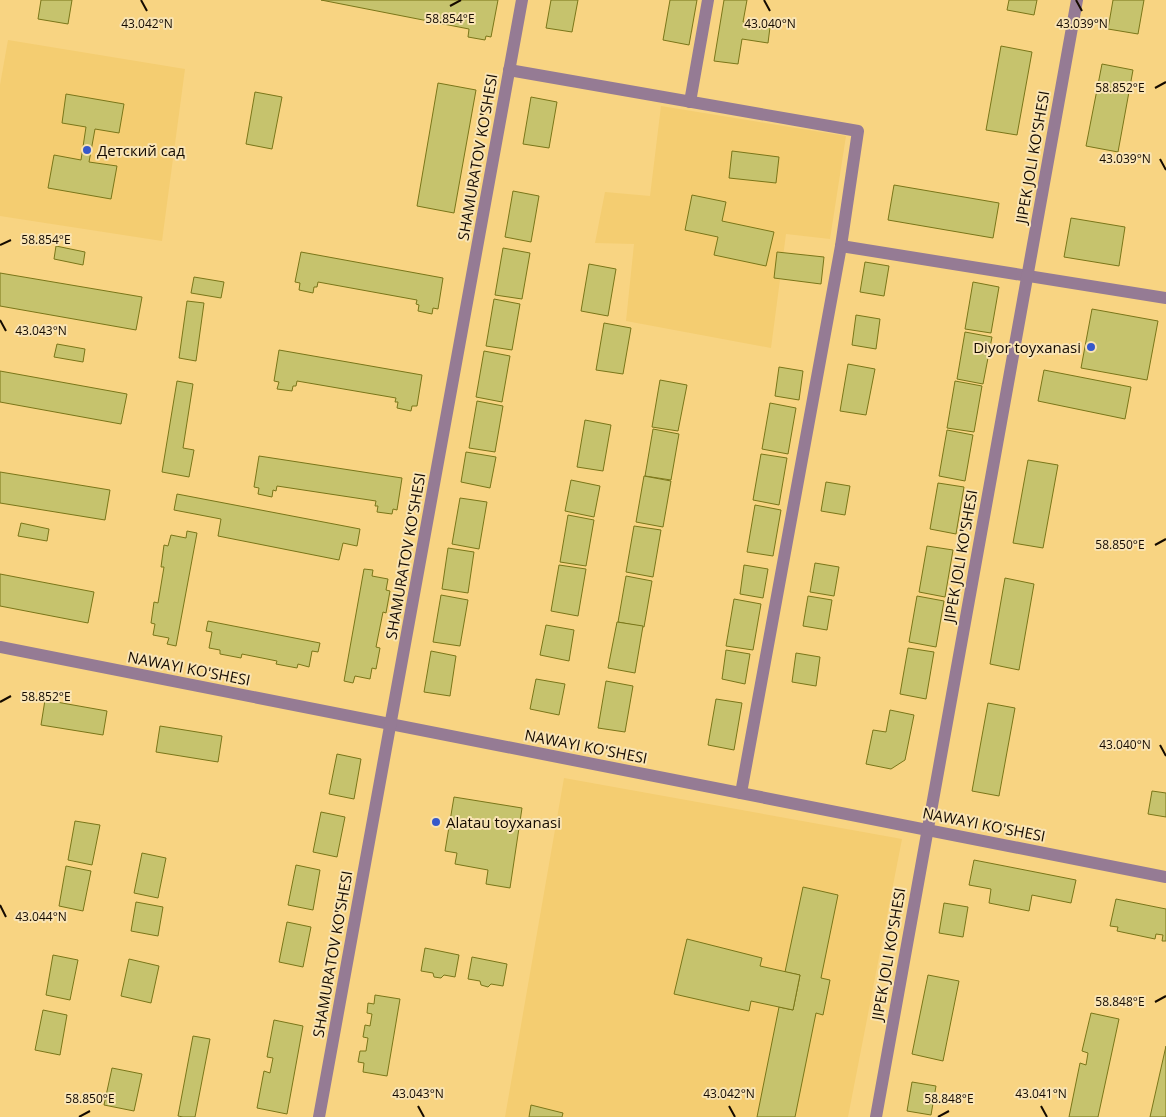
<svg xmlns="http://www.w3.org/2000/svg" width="1166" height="1117" viewBox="0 0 1166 1117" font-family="'Open Sans',sans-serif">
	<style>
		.built { fill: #f4cd71 }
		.building { fill: #c6c36d; stroke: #7a7619 }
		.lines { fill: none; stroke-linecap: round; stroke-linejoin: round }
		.street { stroke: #957b94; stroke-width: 12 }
		.ticks { fill: none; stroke: #150b00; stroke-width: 2 }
		.poi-dot { fill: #3659ca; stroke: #f9e4b4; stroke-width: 2 }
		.labels { text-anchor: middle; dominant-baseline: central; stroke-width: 4; stroke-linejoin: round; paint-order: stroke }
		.poi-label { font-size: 15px; fill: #150b00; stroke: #f9e4b4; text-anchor: start }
		.street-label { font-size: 15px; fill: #150b00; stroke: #f9e4b4 }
		.ticks-label { font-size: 12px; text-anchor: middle; fill: #150b00; stroke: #f9e4b4; stroke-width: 4; stroke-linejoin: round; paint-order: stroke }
	</style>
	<rect width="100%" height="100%" fill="#f8d482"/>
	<g class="built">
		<polygon points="8,40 185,69 162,241 0,216 0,85"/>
		<polygon points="661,106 846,136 830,239 786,234 771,348 626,321 634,244 595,243 605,192 650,196"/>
		<polygon points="564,778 902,839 848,1117 505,1117"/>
	</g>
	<g class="building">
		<polygon points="41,0 72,0 68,24 38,19"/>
		<polygon points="321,0 498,0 491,37 486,36 485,40 468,37 469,29"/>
		<polygon points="551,0 578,0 572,32 546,28"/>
		<polygon points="670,0 697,0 689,45 663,40"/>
		<polygon points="724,0 747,0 743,22 770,27 768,43 742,39 738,64 714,61"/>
		<polygon points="1009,0 1037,0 1034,15 1007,10"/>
		<polygon points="1113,0 1144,0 1138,34 1108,29"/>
		<polygon points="1001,46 1032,52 1017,135 986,130"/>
		<polygon points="1102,64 1133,70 1118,152 1086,146"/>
		<polygon points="438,83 476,90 454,213 417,206"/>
		<polygon points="255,92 282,97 272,149 246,144"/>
		<polygon points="66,94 124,104 119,133 95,129 89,162 117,166 111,199 48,188 54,155 81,160 86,127 62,123"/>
		<polygon points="531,97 557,102 549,148 523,144"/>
		<polygon points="732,151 779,157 776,183 729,178"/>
		<polygon points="894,185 999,203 993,238 888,220"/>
		<polygon points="513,191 539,196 531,242 505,237"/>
		<polygon points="692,195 726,202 722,221 774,232 766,266 714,255 718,237 685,230"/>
		<polygon points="1071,218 1125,227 1119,266 1064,257"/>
		<polygon points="56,246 85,252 83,265 54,259"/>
		<polygon points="503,248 530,253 522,299 495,295"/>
		<polygon points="301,252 443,278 438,309 433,308 432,314 418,311 419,305 416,304 417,300 318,282 317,287 314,287 313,293 299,290 300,283 295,282"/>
		<polygon points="777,252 824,257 821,284 774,278"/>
		<polygon points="865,262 889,266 884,296 860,292"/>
		<polygon points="589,264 616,269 608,316 581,311"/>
		<polygon points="0,273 142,297 136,330 0,306"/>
		<polygon points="194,277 224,282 221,298 191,293"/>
		<polygon points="973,282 999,287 991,333 965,329"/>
		<polygon points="494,299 520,304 512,350 486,346"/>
		<polygon points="187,301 204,303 196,361 179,358"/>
		<polygon points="1092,309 1158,321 1147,380 1081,368"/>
		<polygon points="856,315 880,319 876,349 852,345"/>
		<polygon points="604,323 631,328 623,374 596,370"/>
		<polygon points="965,332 992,337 983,384 957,379"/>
		<polygon points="57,344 85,349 83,362 54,357"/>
		<polygon points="279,350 422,375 417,406 412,406 411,411 397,408 398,402 395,402 396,398 297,381 296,386 293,386 292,391 277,389 279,382 274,381"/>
		<polygon points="484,351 510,356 502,402 476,397"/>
		<polygon points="848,364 875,369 866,415 840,411"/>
		<polygon points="779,367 803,371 799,400 775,396"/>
		<polygon points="1044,370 1131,387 1125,419 1038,401"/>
		<polygon points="0,371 127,394 121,424 0,402"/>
		<polygon points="660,380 687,385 678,431 652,427"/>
		<polygon points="177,381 193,384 183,448 194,450 189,477 162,472"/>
		<polygon points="955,381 982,386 974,432 947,428"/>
		<polygon points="477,401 503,406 495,452 469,448"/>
		<polygon points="770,403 796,408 788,454 762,449"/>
		<polygon points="585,420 611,425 603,471 577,467"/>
		<polygon points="653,429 679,434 671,480 645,476"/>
		<polygon points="947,430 973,435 965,481 939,476"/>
		<polygon points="466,452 496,457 490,488 461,482"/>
		<polygon points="761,454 787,458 779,505 753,500"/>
		<polygon points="259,456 402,478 397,510 393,509 392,514 377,512 378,506 375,506 376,501 277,486 276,491 273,490 272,497 258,494 259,488 254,487"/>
		<polygon points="1028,460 1058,465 1043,548 1013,543"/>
		<polygon points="0,472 110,490 105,520 0,503"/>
		<polygon points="644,476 671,481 663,527 636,522"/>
		<polygon points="571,480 600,486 594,517 565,511"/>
		<polygon points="826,482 850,486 845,515 821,511"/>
		<polygon points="938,483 964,487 956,534 930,529"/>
		<polygon points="177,494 360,529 357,546 343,543 339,560 218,536 221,519 174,510"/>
		<polygon points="460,498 487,502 479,549 452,544"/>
		<polygon points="755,505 781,510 773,556 747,552"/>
		<polygon points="568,515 594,520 586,566 560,562"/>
		<polygon points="21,523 49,529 47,541 18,536"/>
		<polygon points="634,526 661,530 653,577 626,572"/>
		<polygon points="187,531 197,533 176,646 167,644 169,638 153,635 155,624 151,623 154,602 158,603 164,567 161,567 164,545 168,546 171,535 186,538"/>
		<polygon points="927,546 953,550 945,597 919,592"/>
		<polygon points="448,548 474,552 468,593 442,589"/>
		<polygon points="815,563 839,567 834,596 810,592"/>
		<polygon points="559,565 586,569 578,616 551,611"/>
		<polygon points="744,565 768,569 763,598 740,594"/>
		<polygon points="364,569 373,570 372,576 388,579 386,590 390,591 386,613 383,612 376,647 380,648 376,669 372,668 370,679 355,676 353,683 344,681"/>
		<polygon points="0,574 94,592 88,623 0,606"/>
		<polygon points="626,576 652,581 644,627 618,622"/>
		<polygon points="1005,578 1034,584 1019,670 990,664"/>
		<polygon points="441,595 468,600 460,646 433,642"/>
		<polygon points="808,596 832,600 827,630 803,626"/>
		<polygon points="917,596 944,601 936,647 909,642"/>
		<polygon points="734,599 761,604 753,650 726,646"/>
		<polygon points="208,621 320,643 318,652 312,651 309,667 298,664 297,668 276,664 277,661 242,654 241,658 220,654 220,650 209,648 212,632 206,631"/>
		<polygon points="617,622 643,626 635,673 608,668"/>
		<polygon points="546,625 574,630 569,661 540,655"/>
		<polygon points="908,648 934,652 926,699 900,694"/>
		<polygon points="726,650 750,654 745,684 722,679"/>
		<polygon points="431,651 456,656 450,696 424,692"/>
		<polygon points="796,653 820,657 816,686 792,682"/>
		<polygon points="536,679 565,684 559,715 530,709"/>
		<polygon points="606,681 633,686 625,732 598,728"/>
		<polygon points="716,699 742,703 734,750 708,745"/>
		<polygon points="45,700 107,711 103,735 41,725"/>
		<polygon points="988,703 1015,708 999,796 972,791"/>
		<polygon points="890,710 914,715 905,760 891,769 866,764 873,730 886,732"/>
		<polygon points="160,726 222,736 218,762 156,752"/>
		<polygon points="337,754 361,759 354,799 329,794"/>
		<polygon points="1152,791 1166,793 1166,817 1148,814"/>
		<polygon points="454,797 522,808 510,888 486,884 488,870 455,864 457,853 445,851"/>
		<polygon points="321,812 345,817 337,857 313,852"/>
		<polygon points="75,821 100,825 92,865 68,860"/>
		<polygon points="142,853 166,858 158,898 134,893"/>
		<polygon points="974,860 1076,880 1071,903 1032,895 1029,911 989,903 991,889 969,885"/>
		<polygon points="296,865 320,870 313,910 288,905"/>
		<polygon points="66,866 91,871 83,911 59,906"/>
		<polygon points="803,887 838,895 821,978 830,980 823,1015 816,1013 795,1117 757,1117 779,1007 793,1010 800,975 785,972"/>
		<polygon points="1116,899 1166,909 1166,941 1162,941 1163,935 1156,934 1155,939 1117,931 1118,927 1110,926"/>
		<polygon points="136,902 163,907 158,936 131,931"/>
		<polygon points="944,903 968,907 963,937 939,933"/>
		<polygon points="287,922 311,927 303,967 279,962"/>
		<polygon points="687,939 762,958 760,966 800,975 793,1010 751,1001 749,1011 674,994"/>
		<polygon points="425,948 459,955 455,977 444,975 441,978 434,977 433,973 421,971"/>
		<polygon points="53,955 78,960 70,1000 46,995"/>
		<polygon points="472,957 507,964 503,986 491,984 488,987 481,985 480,981 468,979"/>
		<polygon points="129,959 159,966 151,1003 121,996"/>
		<polygon points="928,975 959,981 943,1061 912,1054"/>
		<polygon points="375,995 400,999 387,1076 363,1072 364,1063 358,1062 360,1051 366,1051 368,1038 363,1037 365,1025 370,1026 372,1014 367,1013 368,1003 374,1004"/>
		<polygon points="43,1010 67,1015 60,1055 35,1050"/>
		<polygon points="1091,1013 1119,1019 1098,1117 1069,1117 1080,1063 1086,1065 1088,1053 1082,1051"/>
		<polygon points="274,1020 303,1026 287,1114 257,1108 264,1071 270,1073 273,1058 267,1057"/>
		<polygon points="193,1036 210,1039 195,1117 183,1117 178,1116"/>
		<polygon points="1166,1046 1166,1117 1150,1117"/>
		<polygon points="112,1068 142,1074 134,1111 104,1105"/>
		<polygon points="912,1082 936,1086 931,1115 907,1111"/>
		<polygon points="531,1105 563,1113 562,1117 529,1117"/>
	</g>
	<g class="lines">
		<g class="street">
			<polyline points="509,70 858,131 841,246 741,793"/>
			<polyline points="690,102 708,0"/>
			<polyline points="841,246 1166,298"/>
			<polyline points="0,647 1166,877"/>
			<polyline points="319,1117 522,0"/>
			<polyline points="876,1117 1077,0"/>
		</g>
	</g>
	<path class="ticks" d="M141 0 147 11M764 0 770 11M1076 0 1082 11M450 6 461 0M1155 88 1166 82M1160 159 1166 170M0 245 11 240M0 320 6 331M1155 545 1166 539M0 702 11 696M1160 745 1166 756M0 905 6 917M1155 1002 1166 996M418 1106 424 1117M729 1106 735 1117M1041 1106 1047 1117M79 1117 90 1111M938 1117 949 1111"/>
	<g class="poi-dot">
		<circle cx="87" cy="150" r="5"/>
		<circle cx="1091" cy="347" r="5"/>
		<circle cx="436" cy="822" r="5"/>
	</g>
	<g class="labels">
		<g class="poi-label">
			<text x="97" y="150">Детский сад</text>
			<text x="1081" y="347" text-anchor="end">Diyor toyxanasi</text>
			<text x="446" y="822">Alatau toyxanasi</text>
		</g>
		<g class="street-label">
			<text transform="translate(477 157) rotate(-80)">SHAMURATOV KO'SHESI</text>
			<text transform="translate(1032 157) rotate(-80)">JIPEK JOLI KO'SHESI</text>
			<text transform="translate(405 556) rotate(-80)">SHAMURATOV KO'SHESI</text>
			<text transform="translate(960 556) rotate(-80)">JIPEK JOLI KO'SHESI</text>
			<text transform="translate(189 668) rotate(11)">NAWAYI KO'SHESI</text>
			<text transform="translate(586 746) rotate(11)">NAWAYI KO'SHESI</text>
			<text transform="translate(984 824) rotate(11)">NAWAYI KO'SHESI</text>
			<text transform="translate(332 954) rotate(-80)">SHAMURATOV KO'SHESI</text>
			<text transform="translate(888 954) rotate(-80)">JIPEK JOLI KO'SHESI</text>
		</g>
	</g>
	<g class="ticks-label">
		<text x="450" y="23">58.854°E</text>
		<text x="147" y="28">43.042°N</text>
		<text x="770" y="28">43.040°N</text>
		<text x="1082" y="28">43.039°N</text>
		<text x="1120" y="92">58.852°E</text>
		<text x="1125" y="163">43.039°N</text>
		<text x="46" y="244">58.854°E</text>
		<text x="41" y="335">43.043°N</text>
		<text x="1120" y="549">58.850°E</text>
		<text x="46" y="701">58.852°E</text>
		<text x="1125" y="749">43.040°N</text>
		<text x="41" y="921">43.044°N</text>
		<text x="1120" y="1006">58.848°E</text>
		<text x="418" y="1098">43.043°N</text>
		<text x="729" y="1098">43.042°N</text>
		<text x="1041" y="1098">43.041°N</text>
		<text x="90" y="1103">58.850°E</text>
		<text x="949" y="1103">58.848°E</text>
	</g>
</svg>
